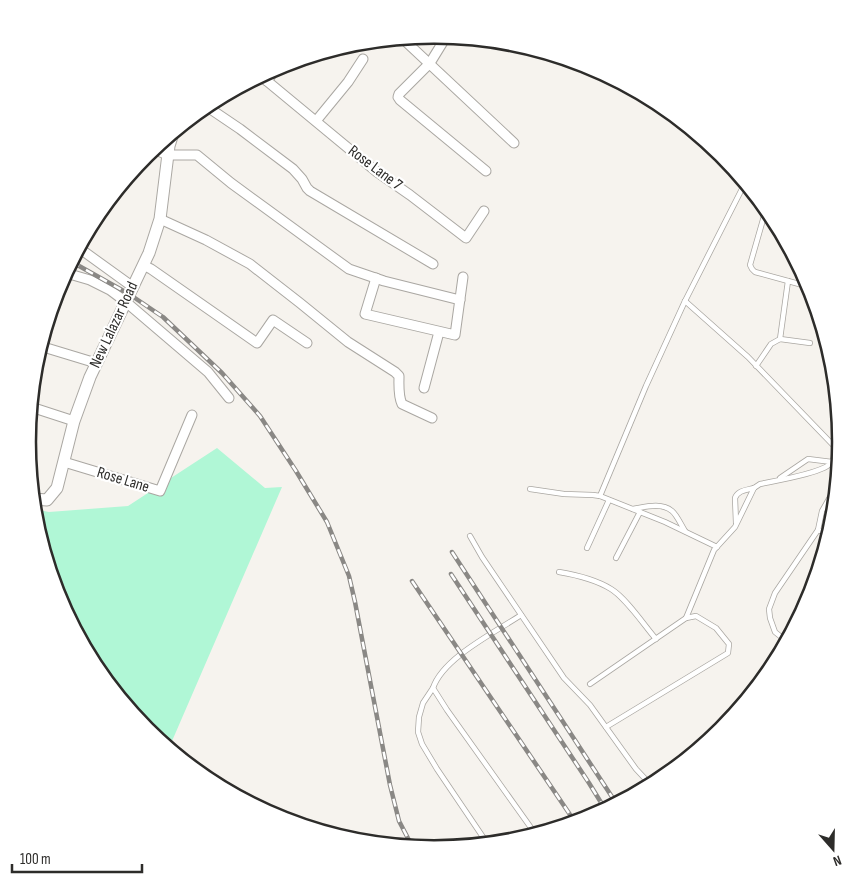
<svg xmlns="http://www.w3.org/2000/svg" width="868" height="884" viewBox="0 0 868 884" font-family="'Sofia Sans Condensed',sans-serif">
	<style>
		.green { fill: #b0f7d6 }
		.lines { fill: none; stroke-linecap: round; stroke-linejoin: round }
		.service-casing { stroke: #aaa7a2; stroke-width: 6 }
		.minor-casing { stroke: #aaa7a2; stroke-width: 11 }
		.tertiary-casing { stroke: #aaa7a2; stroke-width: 13 }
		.service { stroke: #fff; stroke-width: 4.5 }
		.minor { stroke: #fff; stroke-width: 9 }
		.tertiary { stroke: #fff; stroke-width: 11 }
		.rail-casing { stroke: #8a8885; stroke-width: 4.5 }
		.rail { stroke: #fff; stroke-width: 2.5; stroke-dasharray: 8; stroke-linecap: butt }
		.labels { text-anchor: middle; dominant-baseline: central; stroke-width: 4.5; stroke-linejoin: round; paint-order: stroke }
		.street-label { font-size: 16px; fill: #2d2c2a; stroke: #fff }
		.rim { fill: none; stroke: #2d2c2a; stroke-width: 2.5 }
	</style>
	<rect width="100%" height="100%" fill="#f6f3ee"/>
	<polygon class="green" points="217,448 265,488 282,487 169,748 146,729 96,668 58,597 35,521 34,509 49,512 128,506"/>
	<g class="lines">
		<defs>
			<g id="service">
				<polyline points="766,209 750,265 752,269 755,272 810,287"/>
				<path d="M685 301 748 357 834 446C834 452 835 457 832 462 825 473 774 481 760 484L754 488 735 527 714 550 686 618"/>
				<polyline points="780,339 788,281"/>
				<polyline points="756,366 771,344 780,339 810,343"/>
				<polyline points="832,463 838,469"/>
				<polyline points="780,478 808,459 832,462"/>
				<polyline points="530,489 564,494 593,495 600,496 665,522 717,547"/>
				<polyline points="600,496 646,386 685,301 745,183"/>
				<path d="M633 509C645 507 661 502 672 511 677 515 681 525 685 531"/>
				<path d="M736 523 735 498C738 490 747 490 754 488"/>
				<polyline points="818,530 829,535"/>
				<polyline points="470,536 482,557 564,678 590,705 636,769 651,785"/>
				<polyline points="587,548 609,500"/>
				<polyline points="616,558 640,512"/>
				<path d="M559 572C577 575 595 579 611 589 626 598 644 625 656 639"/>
				<path d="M521 615C494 633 443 658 433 688L447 710 534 832"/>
				<polyline points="788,637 780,636 775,632 770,618 769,609 775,593 818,530 822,511 830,497 836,490"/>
				<polyline points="590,684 686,618 696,616 716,628 729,644 728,653 606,727"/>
				<polyline points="433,688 423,703 419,717 418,732 422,744 437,769 487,843"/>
			</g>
			<g id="minor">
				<polyline points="446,37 430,63 399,94 398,97 400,100 486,171"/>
				<polyline points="403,39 514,143"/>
				<polyline points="546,53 548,55"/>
				<polyline points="260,76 267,81 377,172 410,195 466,238 484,211"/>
				<polyline points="267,81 276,68"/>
				<polyline points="206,106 240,129 293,169 302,179 307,188 310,191 433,264"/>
				<polyline points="316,121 348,82 363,59"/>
				<polyline points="153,149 168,155"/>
				<polyline points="168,155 197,155 231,183 349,269 384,281 460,300"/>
				<path d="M160 219 206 240 250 264 300 303 348 342 395 372 399 376C399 385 398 396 402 404L432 418"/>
				<polyline points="79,248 133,287"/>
				<polyline points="143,265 151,269 257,343 273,320 307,343"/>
				<polyline points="66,273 90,280 110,290 126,302 208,372 229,398"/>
				<polyline points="376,278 365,314 455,335 463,277"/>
				<polyline points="40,346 96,363"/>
				<polyline points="424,388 439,332"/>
				<polyline points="31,407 74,421"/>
				<polyline points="64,462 160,491 192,415"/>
			</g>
			<polyline id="tertiary" points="33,499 47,500 57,488 74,421 90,377 149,253 160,219 169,146 173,133"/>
		</defs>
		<use href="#service" class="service-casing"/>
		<use href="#minor" class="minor-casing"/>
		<use href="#tertiary" class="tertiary-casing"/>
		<use href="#service" class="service"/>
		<use href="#minor" class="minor"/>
		<use href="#tertiary" class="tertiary"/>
		<defs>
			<g id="rail">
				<polyline points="72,262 129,294 163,317 222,373 260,416 296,471 327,522 349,576 355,602 390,785 399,821 412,846"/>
				<polyline points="452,552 616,803"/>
				<polyline points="451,574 589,783 605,809"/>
				<polyline points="412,581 575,822"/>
			</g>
		</defs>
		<use href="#rail" class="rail-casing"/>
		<use href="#rail" class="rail"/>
	</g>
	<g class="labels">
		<g class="street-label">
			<text transform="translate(375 168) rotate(37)">Rose Lane 7</text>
			<text transform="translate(114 325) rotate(-65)">New Lalazar Road</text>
			<text transform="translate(123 480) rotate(17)">Rose Lane</text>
		</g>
	</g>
	<path d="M0 0H868V884H0ZM36 442a398 398 0 1 1 796 0a398 398 0 1 1-796 0Z" fill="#fff" fill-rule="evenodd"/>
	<path class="rim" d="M36 442a398 398 0 1 1 796 0a398 398 0 1 1-796 0Z"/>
	<g transform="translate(833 849) rotate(160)" stroke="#ffffff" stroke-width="4" paint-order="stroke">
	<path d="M0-4L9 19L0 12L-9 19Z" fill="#2d2c2a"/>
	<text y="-8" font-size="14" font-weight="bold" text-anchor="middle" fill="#2d2c2a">N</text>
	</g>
	<path d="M12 864v8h130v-8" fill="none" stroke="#2d2c2a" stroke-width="2.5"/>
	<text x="20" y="864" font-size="15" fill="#2d2c2a" stroke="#ffffff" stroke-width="4" paint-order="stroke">100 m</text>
</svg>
